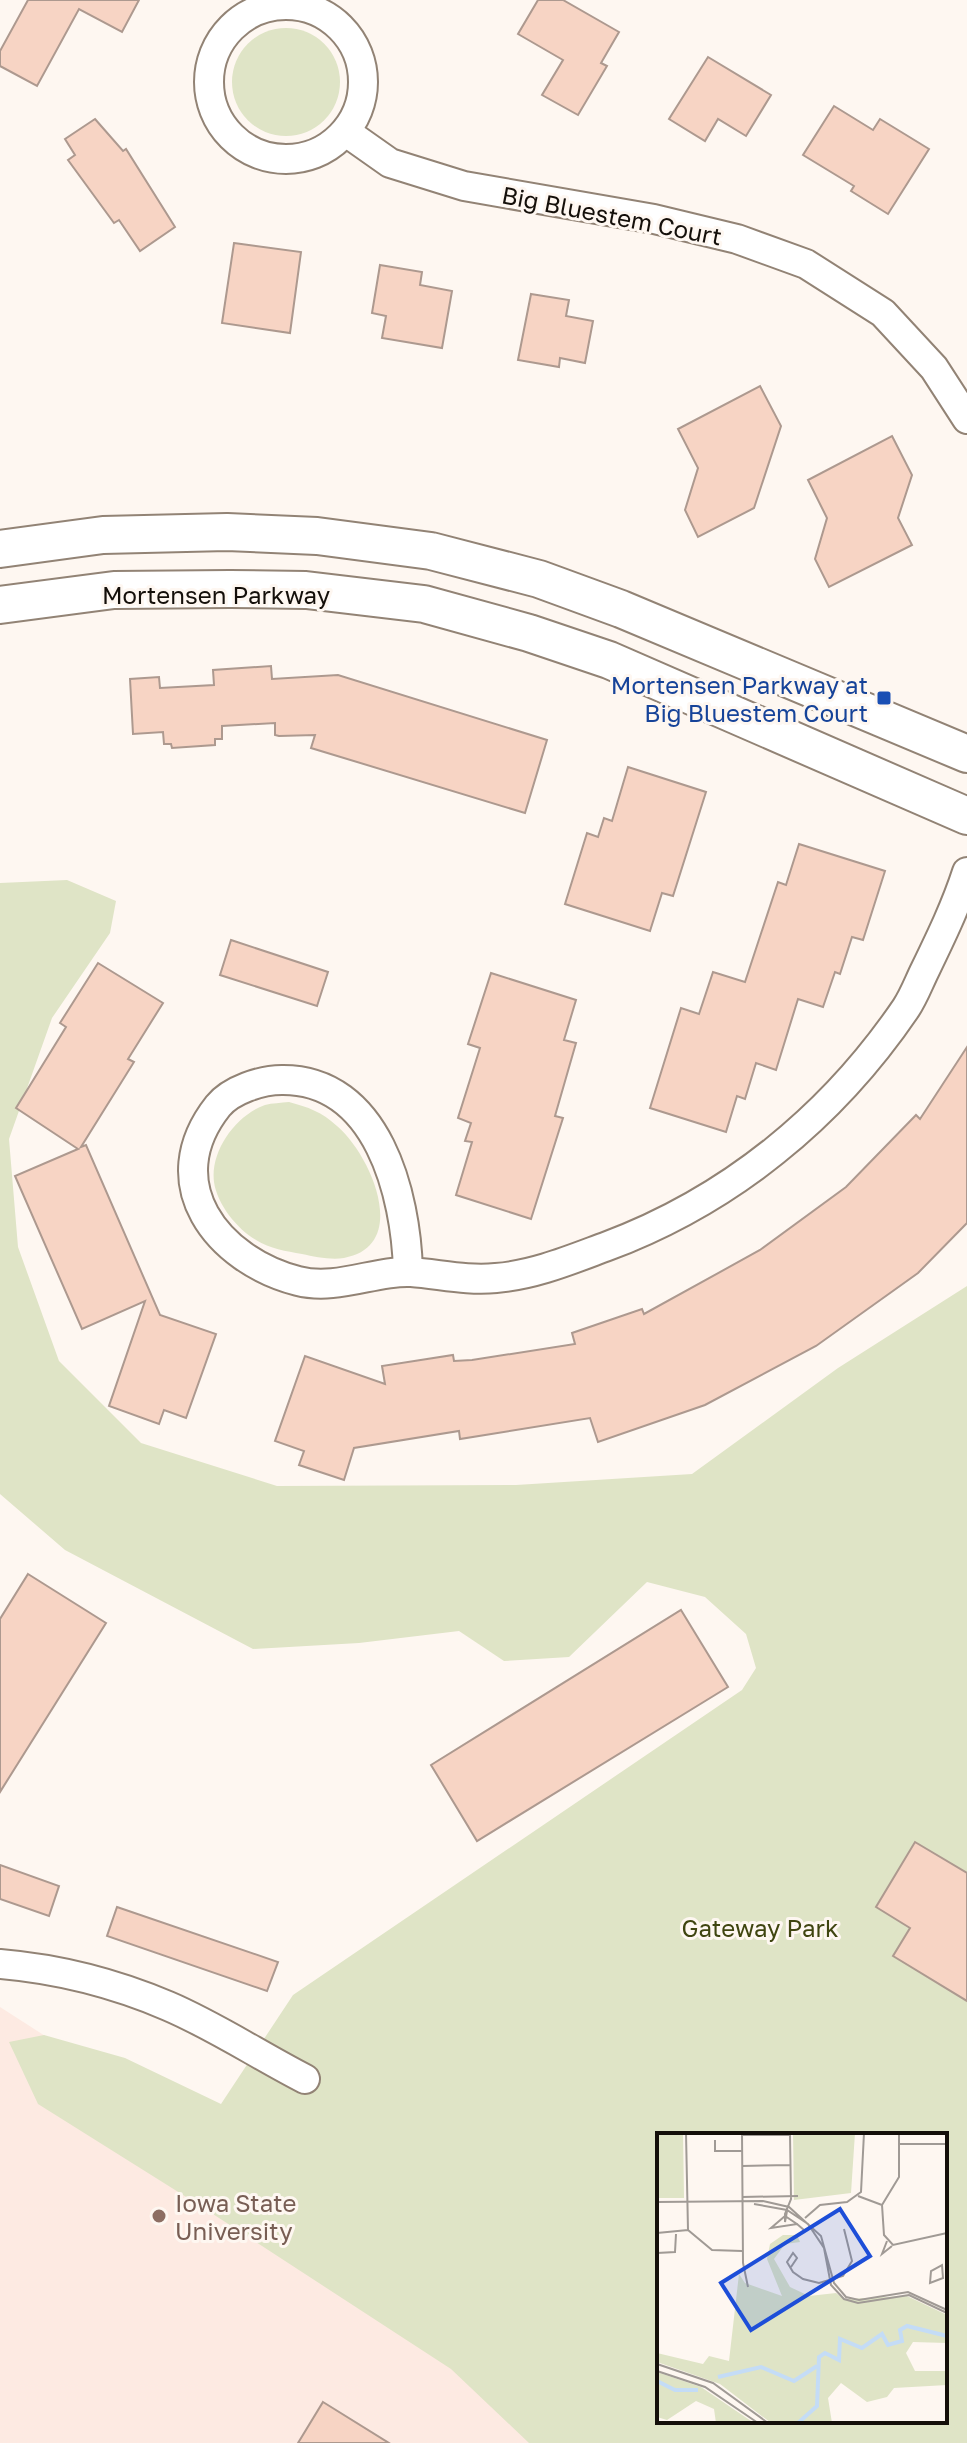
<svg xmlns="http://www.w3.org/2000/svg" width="967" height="2443" viewBox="0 0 967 2443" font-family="'Golos Text',sans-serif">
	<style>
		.education { fill: #fdeae2 }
		.green { fill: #dfe4c6; fill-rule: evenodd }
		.building { fill: #f7d4c4; stroke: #ad998f; stroke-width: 2 }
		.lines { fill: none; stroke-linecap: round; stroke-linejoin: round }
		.minor-casing { stroke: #928375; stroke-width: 32 }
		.tertiary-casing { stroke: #928375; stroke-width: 40 }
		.minor { stroke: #fff; stroke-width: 28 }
		.tertiary { stroke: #fff; stroke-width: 36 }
		.transit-dot { fill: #1a4fb4; stroke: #fef7f1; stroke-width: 3 }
		.education-dot { fill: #8d6e63; stroke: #fef7f1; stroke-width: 3 }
		.labels { text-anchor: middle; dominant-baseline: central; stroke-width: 6; stroke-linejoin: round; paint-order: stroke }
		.street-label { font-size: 24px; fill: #140f0a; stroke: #fef7f1 }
		.transit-label { font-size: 24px; fill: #164399; stroke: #fef7f1; text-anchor: end }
		.park-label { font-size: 24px; fill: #3f4510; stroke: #fef7f1 }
		.education-label { font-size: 24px; fill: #785e54; stroke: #fef7f1; text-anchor: start }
		.inset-river { fill: none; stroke: #c4dcf6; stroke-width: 4 }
		.inset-road { fill: none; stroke: #a09a95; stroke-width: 2 }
		.view { fill: #1d4ed8; fill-opacity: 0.15; stroke: #1d4ed8; stroke-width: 4 }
		.inset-edge { fill: none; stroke: #140f0a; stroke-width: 4 }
	</style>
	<rect width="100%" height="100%" fill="#fef7f1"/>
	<polygon class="education" points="0,2007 201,2136 650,2443 0,2443"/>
	<g class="green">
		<circle cx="286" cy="82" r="54"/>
		<path d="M67 880 116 901 110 933 52 1018 9 1139 18 1247 59 1361 141 1443 277 1486 516 1485 692 1474 838 1368 967 1286V2443H529L451 2369 199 2205 38 2104 9 2042 44 2035 125 2058 221 2104 293 1995 742 1690 756 1668 746 1634 705 1597 647 1582 569 1657 504 1661 459 1631 359 1643 253 1649 65 1550 0 1494V883ZM659 2135H945V2421H659Z"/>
		<path d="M289 1102C308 1107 322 1112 337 1126 371 1155 411 1246 344 1258 331 1260 315 1257 302 1254 286 1251 270 1249 256 1240 237 1229 217 1204 214 1182 210 1151 236 1115 265 1105 272 1103 281 1103 289 1102Z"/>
	</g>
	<g class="building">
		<polygon points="28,0 139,0 122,32 79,9 37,86 0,66 0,51"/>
		<polygon points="538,0 563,0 619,32 601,63 607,66 578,115 542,95 563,60 518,34"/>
		<polygon points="708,57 771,95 746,136 718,119 705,141 669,119"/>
		<polygon points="834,106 873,130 880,119 929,149 888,214 851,191 854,186 803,155"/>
		<polygon points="95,119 123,151 126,149 175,227 140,251 119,220 114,223 68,160 75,155 65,139"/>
		<polygon points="234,243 301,252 290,333 222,323"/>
		<polygon points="380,265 422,272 420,285 452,291 442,348 382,338 386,316 372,313"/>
		<polygon points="531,294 569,300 566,316 593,321 585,363 560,358 559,367 518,360"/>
		<polygon points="760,386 781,426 754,508 698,537 685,510 698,468 678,429"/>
		<polygon points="892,436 912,475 898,518 912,545 829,587 815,559 827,518 808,480"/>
		<polygon points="271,666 272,679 338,675 547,740 525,813 311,748 315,735 279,736 275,735 275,723 222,726 222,739 215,739 215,745 172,748 171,744 164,744 163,732 133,734 130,679 159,677 160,688 214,685 213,670"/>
		<polygon points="628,767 706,792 673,896 662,893 650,931 565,904 587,833 598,837 604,818 612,821"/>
		<polygon points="799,844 885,871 863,940 852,937 840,974 835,972 823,1007 798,999 776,1070 756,1063 745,1099 737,1096 726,1132 650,1108 681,1008 699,1014 713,972 745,982 778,882 786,885"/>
		<polygon points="231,940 328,972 317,1006 220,975"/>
		<polygon points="98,963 163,1003 128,1059 134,1062 81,1147 86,1145 160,1315 216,1334 186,1418 164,1410 159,1424 109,1406 145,1301 82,1329 15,1176 78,1149 16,1108 66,1027 60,1023"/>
		<polygon points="491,973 576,1000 564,1040 576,1043 555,1116 563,1118 531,1219 456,1195 472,1142 465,1141 471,1123 458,1118 480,1048 468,1044"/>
		<polygon points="967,1047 967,1223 918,1273 816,1346 705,1405 598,1442 590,1418 460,1439 459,1431 354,1448 344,1480 299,1465 304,1451 275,1441 305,1356 385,1384 382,1366 453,1355 454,1361 472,1360 575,1344 572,1333 642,1309 644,1314 760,1250 846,1187 916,1115 920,1119"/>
		<polygon points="28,1574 106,1623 0,1792 0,1619"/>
		<polygon points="681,1610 728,1687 477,1841 431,1765"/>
		<polygon points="915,1842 967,1873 967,2001 893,1956 910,1928 876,1907"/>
		<polygon points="0,1865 59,1886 49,1916 0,1899"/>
		<polygon points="117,1907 278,1962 267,1991 107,1936"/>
		<polygon points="323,2402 389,2443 298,2443"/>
	</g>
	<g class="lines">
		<defs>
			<g id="minor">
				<circle cx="286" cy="82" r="77"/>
				<polyline points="346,132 390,163 464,186 654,219 737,239 806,264 883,313 934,368 967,419"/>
				<path d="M408 1271C406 1195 378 1079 282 1080 261 1080 231 1090 218 1106 157 1183 217 1260 298 1281 337 1291 376 1270 411 1272 439 1274 467 1281 496 1278 534 1275 570 1260 605 1247 729 1201 832 1117 906 1008 914 996 919 982 925 970 941 937 956 906 967 872"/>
				<path d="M0 1964C59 1969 114 1983 168 2006 215 2026 260 2056 305 2079"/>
			</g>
			<g id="tertiary">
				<polyline points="0,549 103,535 227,532 317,536 431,551 539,579 621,609 967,754"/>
				<polyline points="0,605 114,590 230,589 306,590 424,604 529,633 609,660 967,816"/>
			</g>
		</defs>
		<use href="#minor" class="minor-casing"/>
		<use href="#tertiary" class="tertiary-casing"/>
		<use href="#minor" class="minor"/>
		<use href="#tertiary" class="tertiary"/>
	</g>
	<rect class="transit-dot" x="876" y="690" width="16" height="16" rx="4"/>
	<circle class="education-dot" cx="159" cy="2216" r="8"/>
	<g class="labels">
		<g class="street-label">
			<text transform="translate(612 215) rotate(11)">Big Bluestem Court</text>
			<text x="216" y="594">Mortensen Parkway</text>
		</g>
		<g class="transit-label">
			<text x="868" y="684">Mortensen Parkway at<tspan x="868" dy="28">Big Bluestem Court</tspan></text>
		</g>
		<g class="park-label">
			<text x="760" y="1927">Gateway Park</text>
		</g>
		<g class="education-label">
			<text x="175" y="2202">Iowa State<tspan x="175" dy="28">University</tspan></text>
		</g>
	</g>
	<g transform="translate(657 2133)">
		<rect width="290" height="290" fill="#fef7f1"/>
		<path d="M0 0H26L27 65H0ZM136 0H198L194 60 137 67ZM126 102H140L143 109 128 111 117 126 133 154 152 163 179 160 187 166 250 163 290 182V210L256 209 249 220 258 238H290V252L237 255 230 264 210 269 184 250 171 265 175 290H114L63 251 0 229V220L46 231 52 223 72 228 82 141 88 150 125 163 110 126 113 111ZM0 239 44 254 97 290H59L57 276 39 268 10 287 0 284Z" fill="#dfe4c6"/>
		<path class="inset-river" d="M61 244 104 234 137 248 160 233M0 248 18 257H41M141 290 160 273 162 224 168 220 182 227 183 206 205 215 225 201 231 212 245 208 243 197 250 193 290 203"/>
		<path class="inset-road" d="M29 0 31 97 55 117 85 118M85 0 86 130 91 154M85 2H133L134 66 128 81V89L130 78M58 7V18H85M242 11H290M85 33 134 32M201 63 225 72 227 102 236 112 290 100M85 64 141 63M0 69 106 68 132 74 164 103 177 150 189 164 202 167 251 159 290 177M97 71 130 77 151 91 167 115 174 152 187 166 201 170 252 162 290 180M225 72 242 44V0M148 85 163 72 190 69 204 59 207 0M140 91 128 83 114 95 140 91 147 97M0 100 31 97M230 108 225 121 235 113M0 120 18 119 19 101M285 132 286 145 273 150 274 138ZM134 134 140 125 136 120 130 129 136 139 146 146 162 150 186 143 195 128 187 96M0 231 56 250 111 290M0 238 48 254 101 290"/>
		<path class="view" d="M183 76 213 123 94 197 64 150Z"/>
		<rect width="290" height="290" class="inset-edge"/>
	</g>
</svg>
